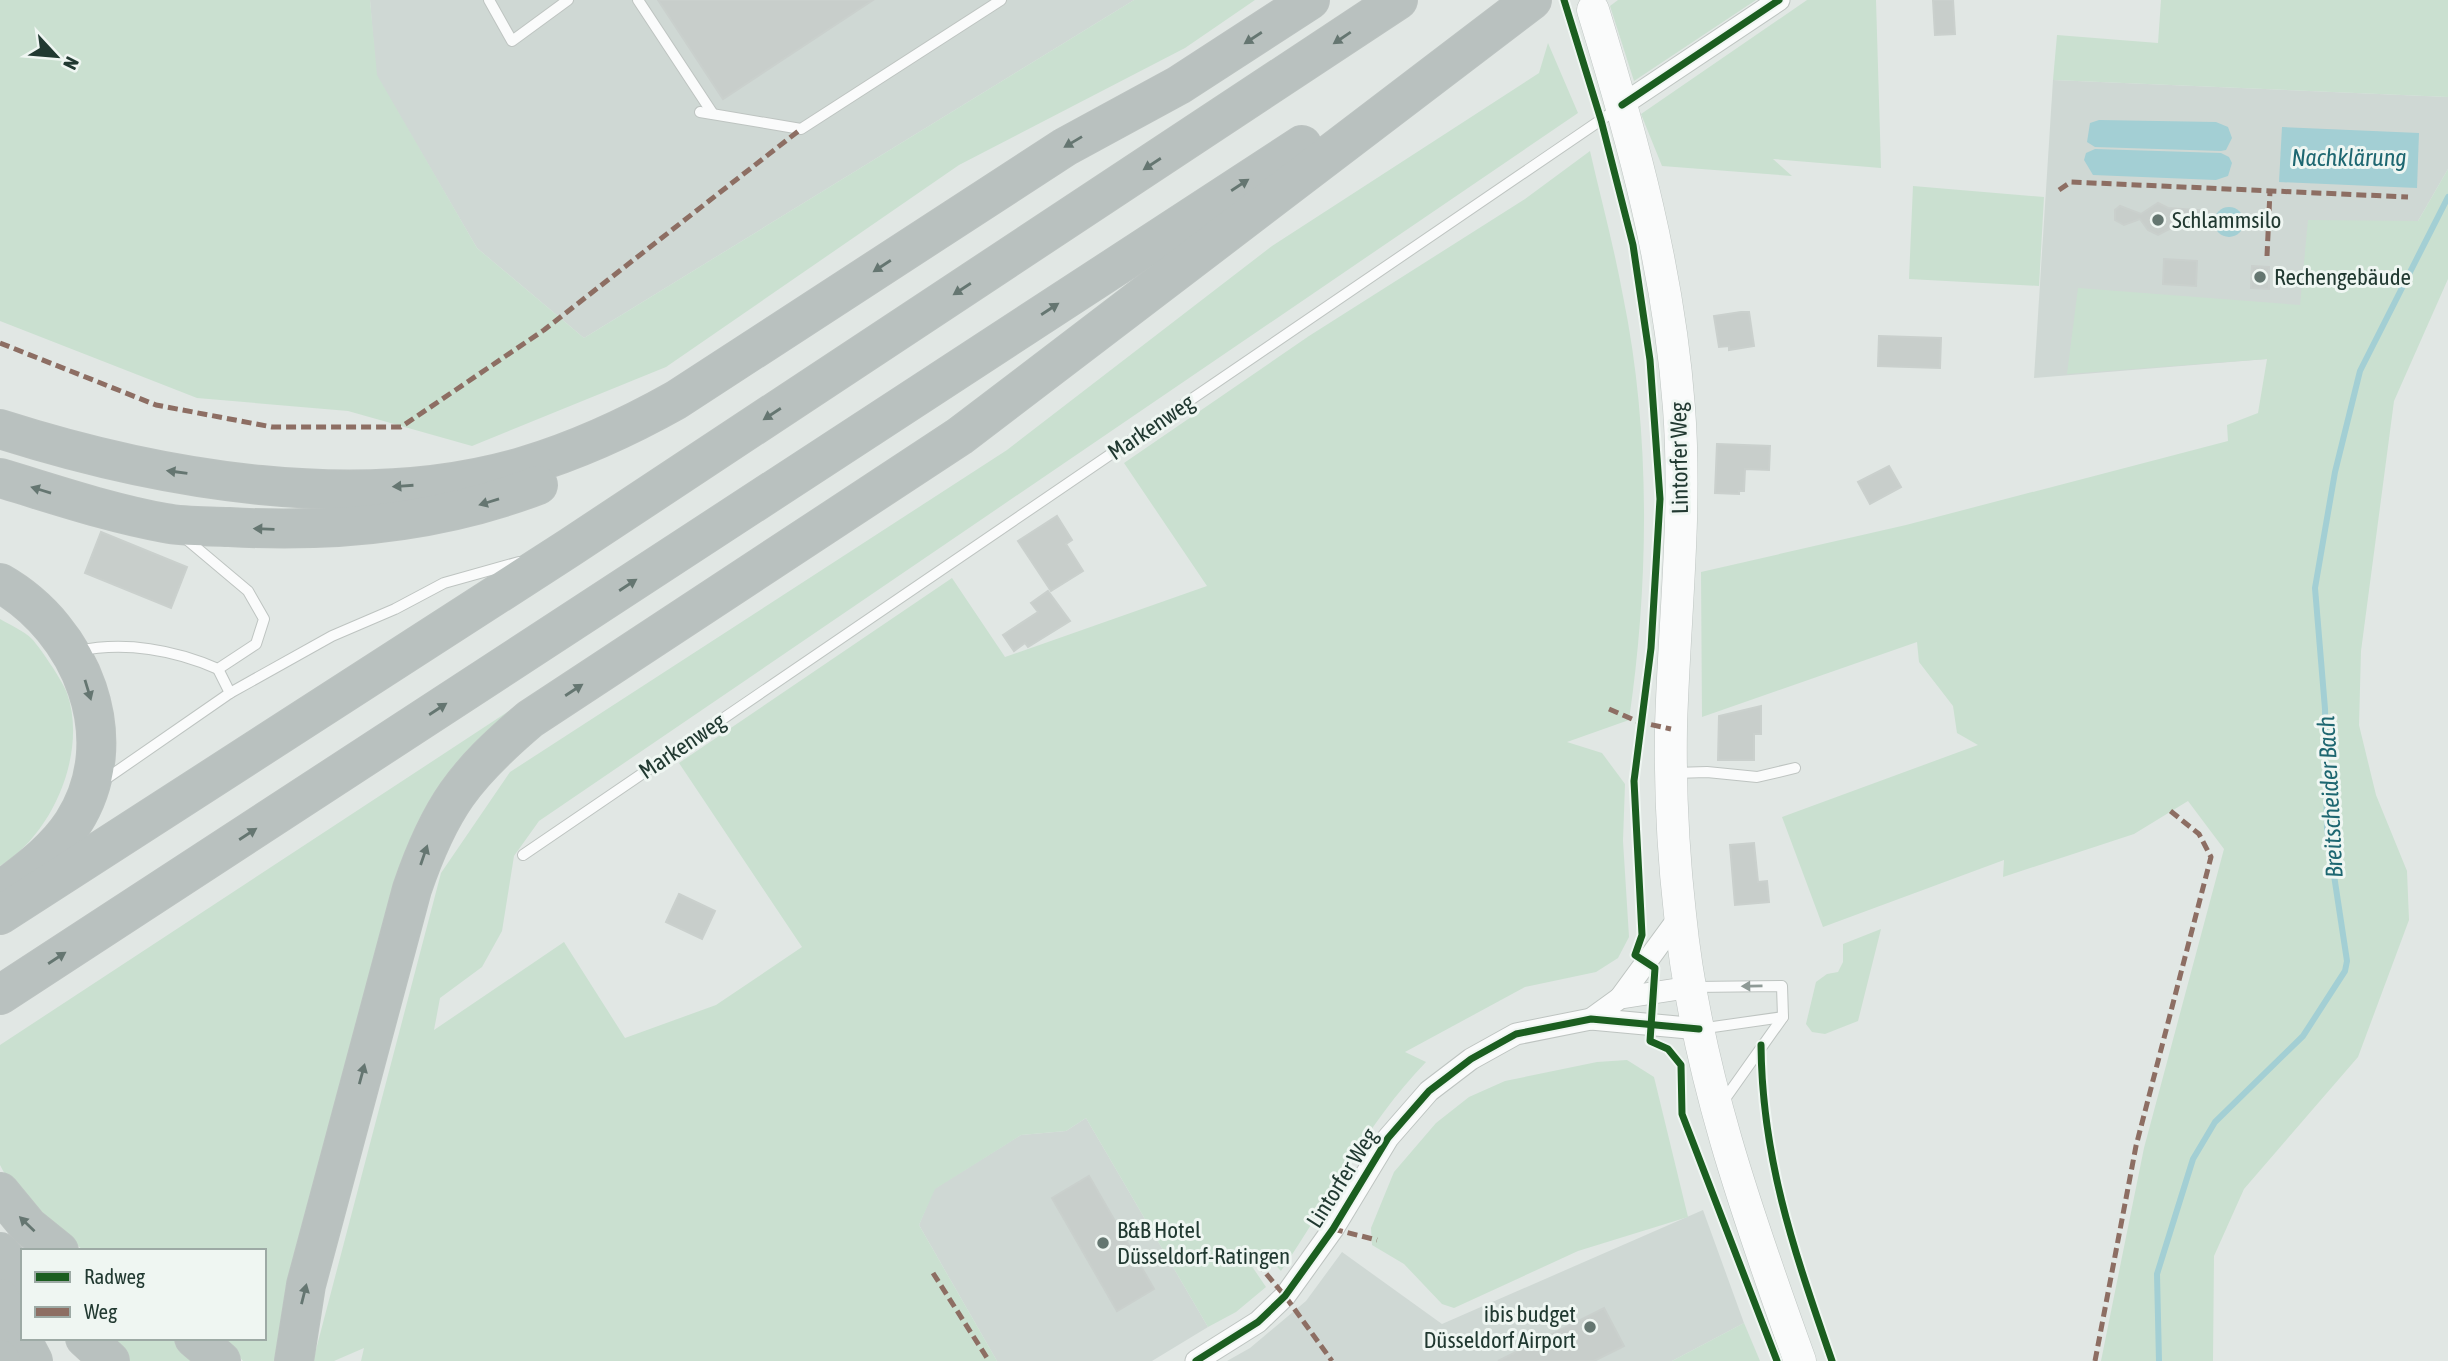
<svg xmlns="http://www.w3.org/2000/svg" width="2448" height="1361" viewBox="0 0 2448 1361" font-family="'Asap Condensed',sans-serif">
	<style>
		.built { fill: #cfd8d4 }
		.green { fill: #cae0d0 }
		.water { fill: #a3cfd4 }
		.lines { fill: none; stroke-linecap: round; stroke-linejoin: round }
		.stream { stroke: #a3cfd4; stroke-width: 6 }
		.building { fill: #c8cecb; stroke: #cad0cd; stroke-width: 2 }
		.lane-casing { stroke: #bec4c1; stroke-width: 12 }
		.street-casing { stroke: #bec4c1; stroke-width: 23 }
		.secondary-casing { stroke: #bec5c2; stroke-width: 33 }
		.highway-casing { stroke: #bcc3c1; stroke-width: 40 }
		.lane { stroke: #fafbfb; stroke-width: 10 }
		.street { stroke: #fafbfb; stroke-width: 21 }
		.secondary { stroke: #fafbfb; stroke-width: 32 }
		.highway { stroke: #b9c1bf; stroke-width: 38 }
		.quiet { stroke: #8d6e63; stroke-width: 5; stroke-dasharray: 10 5; stroke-linecap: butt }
		.cycleway-casing { stroke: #eff6f2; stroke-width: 11 }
		.cycleway { stroke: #1b5e20; stroke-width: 7 }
		.oneway { fill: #657671 }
		.oneway2 { fill: #8e9a96 }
		.poi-dot { fill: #647670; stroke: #eff6f2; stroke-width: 2.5 }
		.labels { text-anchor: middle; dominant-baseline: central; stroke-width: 6; stroke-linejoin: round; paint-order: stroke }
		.poi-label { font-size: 23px; fill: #213931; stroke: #eff6f2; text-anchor: start }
		.street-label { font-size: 23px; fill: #213931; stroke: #eff6f2 }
		.water-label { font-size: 24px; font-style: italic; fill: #1e6771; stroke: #eff6f2 }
	</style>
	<rect width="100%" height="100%" fill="#e1e7e4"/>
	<g class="built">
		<polygon points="370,0 1134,0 584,338 477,248 376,75"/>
		<polygon points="2053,80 2448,97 2448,169 2418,221 2267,359 2034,378"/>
		<polygon points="1086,1118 1208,1327 1152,1361 997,1361 919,1225 934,1189 1021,1135 1066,1131"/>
		<polygon points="1703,1210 1744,1323 1672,1361 1227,1361 1250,1348 1306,1301 1342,1252 1442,1324"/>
	</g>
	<g class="green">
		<polygon points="0,0 370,0 377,75 477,248 584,338 1134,0 1255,0 1185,48 959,165 666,367 472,446 348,411 197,398 0,321"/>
		<polygon points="1618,0 1756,0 1634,81 1610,6"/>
		<polygon points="1807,0 1876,0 1881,168 1773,159 1792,176 1662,166 1641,114"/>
		<polygon points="2161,0 2448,0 2448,97 2053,80 2057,35 2158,43"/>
		<path d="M1548 43 1578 113 539 821 514 856 502 931 482 967 440 998 434 1030 564 942 625 1038 716 1005 802 947 679 763 952 578 1005 657 1207 586 1124 463 1309 336 1525 199 1590 151C1601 199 1614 247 1623 296 1651 432 1649 584 1629 720L1567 742 1602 753 1625 784 1623 841 1629 937 1618 958 1596 972 1525 987 1405 1052 1426 1062C1365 1125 1330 1200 1281 1271L1261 1250 1249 1262 1266 1287 1236 1312 1208 1327 1086 1118 1066 1131 1021 1135 935 1189 919 1225 997 1361H361L364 1348 334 1361H313L441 873 510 772 1007 450 1272 246 1539 73Z"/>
		<polygon points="2448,169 2448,279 2394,401 2361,651 2359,725 2376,795 2407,871 2409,920 2358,1057 2244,1189 2214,1256 2213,1361 2101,1361 2144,1148 2224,849 2188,801 2134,834 2003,877 2004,860 1823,927 1782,817 1978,745 1957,733 1953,706 1919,662 1917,642 1702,717 1701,572 1906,525 2228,441 2227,425 2258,413 2267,359 2067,374 2078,288 2300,305 2308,220 2418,221"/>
		<polygon points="1913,186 2044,197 2039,286 1909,279"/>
		<polygon points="996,387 456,779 281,1361 243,1361 222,1338 264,1338 264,1251 85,1251 55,1230 8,1180 0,1165 0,1045 864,478"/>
		<path d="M0 619C10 625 24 631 32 639 41 649 62 680 67 693 88 753 52 835 0 866Z"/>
		<polygon points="1881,929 1858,1021 1825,1034 1812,1032 1806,1024 1816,982 1827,974 1838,972 1843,962 1843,944"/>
		<polygon points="1627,1060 1654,1077 1688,1217 1578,1251 1454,1308 1442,1304 1404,1264 1372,1245 1371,1228 1394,1172 1436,1123 1469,1097 1505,1081 1597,1062"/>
		<polygon points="1744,1323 1760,1361 1672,1361"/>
		<polygon points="103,1338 172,1338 201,1361 128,1361"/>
	</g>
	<g class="water">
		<polygon points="2099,120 2216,122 2228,127 2232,138 2226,150 2221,151 2095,147 2087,142 2090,123"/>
		<polygon points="2282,127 2419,133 2417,188 2279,182"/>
		<polygon points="2095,149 2221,153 2229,157 2232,163 2228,176 2216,180 2093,175 2084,160 2086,153"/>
		<circle cx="2229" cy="222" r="15"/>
	</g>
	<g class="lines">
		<polyline class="stream" points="2159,1361 2157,1274 2193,1159 2215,1122 2303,1036 2345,971 2347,961 2327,829 2325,709 2315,588 2335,472 2360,371 2448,197"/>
	</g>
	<g class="building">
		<polygon points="658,0 873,0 723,99"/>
		<polygon points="1933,0 1953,0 1955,34 1935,35"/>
		<polygon points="2158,203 2168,208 2209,211 2208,228 2175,226 2158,235 2148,230 2140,219 2124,225 2115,220 2115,210 2120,206 2141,214"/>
		<polygon points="2164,259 2197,261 2196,286 2163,284"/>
		<polygon points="2252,266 2269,267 2269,289 2251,288"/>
		<polygon points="1741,312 1749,312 1754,346 1729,350 1729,346 1719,347 1714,316"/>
		<polygon points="1879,336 1941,338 1940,368 1878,366"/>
		<polygon points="1717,444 1770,446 1769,470 1745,469 1744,491 1739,491 1739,494 1715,493"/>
		<polygon points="1889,466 1901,487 1870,504 1858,482"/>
		<polygon points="1057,516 1072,540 1066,544 1083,571 1051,591 1018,541"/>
		<polygon points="101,532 187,567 171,608 85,573"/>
		<polygon points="1048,591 1070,621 1028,647 1025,643 1014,651 1003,635 1038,612 1031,603"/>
		<polygon points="1761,706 1761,734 1754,734 1754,760 1718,760 1719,716"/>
		<polygon points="1754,843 1758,882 1767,881 1769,902 1735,905 1730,845"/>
		<polygon points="679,894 715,911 702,939 666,922"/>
		<polygon points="1089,1176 1154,1289 1117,1311 1052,1198"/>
		<polygon points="1604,1308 1624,1346 1594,1361 1498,1361"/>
	</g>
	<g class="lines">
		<defs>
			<g id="lane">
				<polyline points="489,0 512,41 568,0"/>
				<polyline points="638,0 713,114"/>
				<polyline points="700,112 801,129 1001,0"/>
				<path d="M78 651C125 641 175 650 218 669L256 644 264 619 248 591 185 538"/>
				<polyline points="218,669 230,693"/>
				<polyline points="1674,773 1707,772 1757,777 1795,768"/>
				<polyline points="100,783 230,693 332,636 395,609 444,583 519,562"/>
				<polyline points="523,855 1617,109"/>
				<polyline points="1694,987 1782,986 1783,1017 1722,1103"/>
				<polyline points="1699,1029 1783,1017"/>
			</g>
			<g id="street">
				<polyline points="1622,105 1779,0"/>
				<polyline points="1620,998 1680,916"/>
				<polyline points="1591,1019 1620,998 1691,987"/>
				<polyline points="1196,1361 1258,1322 1285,1296 1333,1229 1388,1138 1429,1091 1471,1059 1516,1034 1591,1019 1699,1029"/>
			</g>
			<path id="secondary" d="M1593 10C1633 140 1669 271 1679 408 1687 514 1674 621 1671 727 1670 789 1673 852 1680 914 1695 1067 1748 1217 1800 1361"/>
			<g id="highway">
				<path d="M0 429C160 480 360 515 525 466 578 450 628 427 676 400L1065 147 1179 85 1310 0"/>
				<path d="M0 478C54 494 109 513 165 523 185 527 208 526 229 527 335 533 439 523 538 485"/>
				<path d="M0 583C81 629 127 739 73 823 56 849 31 868 7 886"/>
				<polyline points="0,915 569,548 1398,0"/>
				<polyline points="0,995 1302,145"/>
				<polyline points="0,1192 28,1226 59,1251"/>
				<polyline points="0,1252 23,1278"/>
				<polyline points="0,1298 33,1361"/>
				<polyline points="85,1338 110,1361"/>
				<polyline points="194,1338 221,1361"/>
				<polyline points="0,1359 1,1361"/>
				<path d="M294 1361 306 1285 412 889C440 807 464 775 530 719L960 436 1532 0"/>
			</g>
		</defs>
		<use href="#lane" class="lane-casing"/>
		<use href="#street" class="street-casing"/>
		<use href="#secondary" class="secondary-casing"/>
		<use href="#highway" class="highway-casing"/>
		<use href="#lane" class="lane"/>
		<use href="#street" class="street"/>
		<use href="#secondary" class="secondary"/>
		<use href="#highway" class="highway"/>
		<g class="quiet">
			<polyline points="2059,190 2071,182 2408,197"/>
			<polyline points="2267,256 2270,191"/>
			<polyline points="0,343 156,405 272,427 401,427 544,330 801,129"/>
			<polyline points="1609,709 1639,722 1671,729"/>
			<polyline points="1333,1229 1377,1240"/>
			<polyline points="1247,1251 1285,1296 1332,1361"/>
			<polyline points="933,1273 989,1361"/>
			<polyline points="2095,1361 2136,1146 2211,857 2199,834 2168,809"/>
		</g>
		<defs>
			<g id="cycleway">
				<polyline points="1564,0 1601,120 1633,245 1650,360 1660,499 1651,648 1634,781 1642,935 1635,955 1655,968 1650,1041 1668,1049 1681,1065 1682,1114 1777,1361"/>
				<polyline points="1622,105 1779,0"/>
				<path d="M1761 1045C1762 1161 1795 1253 1832 1361"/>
				<polyline points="1196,1361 1258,1322 1285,1296 1333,1229 1388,1138 1429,1091 1471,1059 1516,1034 1591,1019 1699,1029"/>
			</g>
		</defs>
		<use href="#cycleway" class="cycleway-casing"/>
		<use href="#cycleway" class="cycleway"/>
	</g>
	<defs><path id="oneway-solid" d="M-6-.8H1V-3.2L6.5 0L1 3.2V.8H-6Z" transform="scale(1.75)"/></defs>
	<g class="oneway">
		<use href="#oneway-solid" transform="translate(1253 38) rotate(147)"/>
		<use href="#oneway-solid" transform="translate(1342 38) rotate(146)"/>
		<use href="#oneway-solid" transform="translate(1073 142) rotate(149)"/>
		<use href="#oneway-solid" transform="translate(1152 164) rotate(147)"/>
		<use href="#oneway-solid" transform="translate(1240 185) rotate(-33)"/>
		<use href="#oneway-solid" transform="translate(882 266) rotate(147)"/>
		<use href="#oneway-solid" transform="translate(962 289) rotate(147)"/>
		<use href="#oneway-solid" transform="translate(1050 309) rotate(-33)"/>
		<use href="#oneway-solid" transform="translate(772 414) rotate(147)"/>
		<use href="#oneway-solid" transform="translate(177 472) rotate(-172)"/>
		<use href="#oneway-solid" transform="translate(403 486) rotate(176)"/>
		<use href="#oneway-solid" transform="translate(41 490) rotate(-163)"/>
		<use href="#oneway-solid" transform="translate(489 502) rotate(163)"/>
		<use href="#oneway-solid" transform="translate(264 529) rotate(-178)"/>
		<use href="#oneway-solid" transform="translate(628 585) rotate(-33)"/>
		<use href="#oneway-solid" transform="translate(88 690) rotate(73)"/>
		<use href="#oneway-solid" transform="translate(574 690) rotate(-33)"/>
		<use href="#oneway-solid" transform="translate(438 709) rotate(-33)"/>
		<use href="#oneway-solid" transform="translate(248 834) rotate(-33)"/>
		<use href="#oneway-solid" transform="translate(424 855) rotate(-71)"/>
		<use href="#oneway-solid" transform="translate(57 958) rotate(-33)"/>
		<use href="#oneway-solid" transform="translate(362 1074) rotate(-75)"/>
		<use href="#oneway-solid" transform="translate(27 1224) rotate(-136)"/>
		<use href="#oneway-solid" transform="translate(304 1294) rotate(-76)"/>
	</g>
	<use class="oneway2" href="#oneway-solid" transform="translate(1752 986) rotate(179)"/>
	<g class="poi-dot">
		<circle cx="2158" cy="220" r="7"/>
		<circle cx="2260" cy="277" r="7"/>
		<circle cx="1103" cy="1243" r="7"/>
		<circle cx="1590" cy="1327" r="7"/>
	</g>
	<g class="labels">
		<g class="poi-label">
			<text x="2172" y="220">Schlammsilo</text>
			<text x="2274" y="277">Rechengebäude</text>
			<text x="1117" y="1230">B&amp;B Hotel<tspan x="1117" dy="26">Düsseldorf-Ratingen</tspan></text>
			<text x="1576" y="1314" text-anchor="end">ibis budget<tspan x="1576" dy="26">Düsseldorf Airport</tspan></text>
		</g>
		<g class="street-label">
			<text transform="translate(1151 427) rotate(-34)">Markenweg</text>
			<text transform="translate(1679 458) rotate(-91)">Lintorfer Weg</text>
			<text transform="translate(682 746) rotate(-34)">Markenweg</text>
			<text transform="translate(1342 1178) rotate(-58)">Lintorfer Weg</text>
		</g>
		<g class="water-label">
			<text x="2349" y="157">Nachklärung</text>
			<text transform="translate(2330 797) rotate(-93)">Breitscheider Bach</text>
		</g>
	</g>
	<rect x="21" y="1249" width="245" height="91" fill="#eff6f2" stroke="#9daaa5" stroke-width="2"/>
	<rect x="35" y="1272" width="35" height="10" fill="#1b5e20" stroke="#9daaa5" stroke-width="2"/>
	<text x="84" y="1284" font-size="21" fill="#213931">Radweg</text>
	<rect x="35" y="1307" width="35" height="10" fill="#8d6e63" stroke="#9daaa5" stroke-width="2"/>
	<text x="84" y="1319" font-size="21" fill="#213931">Weg</text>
	<g transform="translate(56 56) rotate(116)" stroke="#eff6f2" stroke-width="5" paint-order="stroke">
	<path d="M0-5L12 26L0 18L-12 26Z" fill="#213931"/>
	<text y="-10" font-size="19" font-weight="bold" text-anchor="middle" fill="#213931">N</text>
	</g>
</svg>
